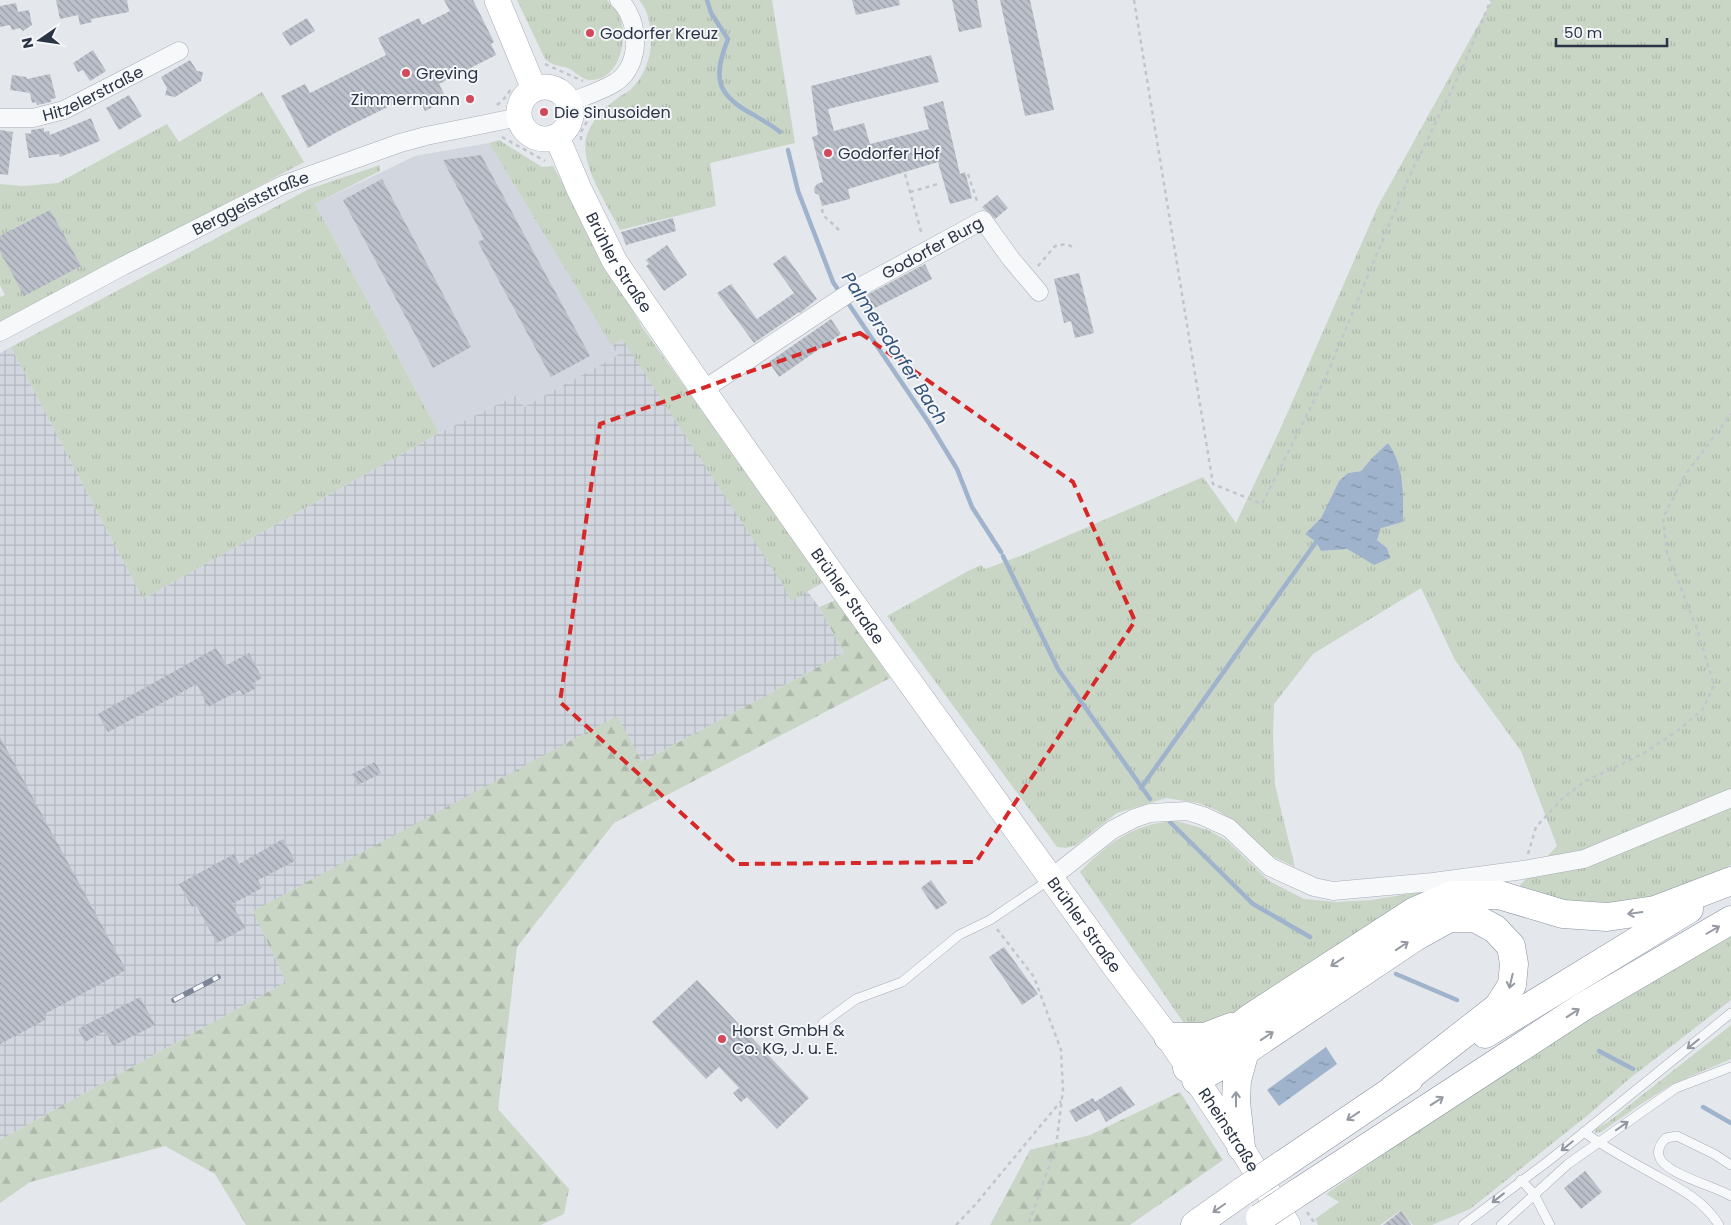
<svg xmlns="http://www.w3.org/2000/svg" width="1731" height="1225" viewBox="0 0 1731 1225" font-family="Poppins,sans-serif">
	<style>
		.built { fill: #d2d6de }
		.industrial { fill: url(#industrial-grid) }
		.grass { fill: url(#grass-tufts); fill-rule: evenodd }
		.forest { fill: url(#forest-firs) }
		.water { fill: url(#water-ripples) }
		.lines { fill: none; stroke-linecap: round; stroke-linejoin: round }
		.stream { stroke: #9fb4cc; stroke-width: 4.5 }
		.building { fill: url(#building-back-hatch) }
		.service-casing { stroke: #a9aeb7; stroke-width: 10 }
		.minor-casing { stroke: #a9aeb7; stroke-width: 19 }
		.secondary-casing { stroke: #a9aeb7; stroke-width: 26 }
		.motorway-casing { stroke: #8b94a3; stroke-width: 29 }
		.path { stroke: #c2c5cb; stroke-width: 2.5; stroke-dasharray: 4 4; stroke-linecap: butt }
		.service { stroke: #f7f8fa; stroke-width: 9 }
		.minor { stroke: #f7f8fa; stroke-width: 18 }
		.secondary { stroke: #fff; stroke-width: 25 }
		.motorway { stroke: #fff; stroke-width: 28 }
		.rail-casing { stroke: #7d8696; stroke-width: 5.5 }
		.rail { stroke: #f4f6f9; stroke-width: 4; stroke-dasharray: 11; stroke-linecap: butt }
		.motorway-bridge-casing { stroke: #8b94a3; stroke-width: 29; stroke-linecap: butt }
		.motorway-bridge { stroke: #fff; stroke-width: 28 }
		.oneway { stroke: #959aa2 }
		.oneway2 { stroke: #9196a0 }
		.marked { fill: none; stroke: #d62828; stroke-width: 4; stroke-dasharray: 10 6; stroke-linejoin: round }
		.poi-dot { fill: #d1495b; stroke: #f4f6f9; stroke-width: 2 }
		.labels { text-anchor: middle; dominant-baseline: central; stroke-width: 4; stroke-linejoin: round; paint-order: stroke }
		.poi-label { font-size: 16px; fill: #2b3445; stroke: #f4f6f9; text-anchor: start }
		.street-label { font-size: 16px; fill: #2b3445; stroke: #f4f6f9 }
		.water-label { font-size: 18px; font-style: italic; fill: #34527a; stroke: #f4f6f9 }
	</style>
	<defs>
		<pattern id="industrial-grid" width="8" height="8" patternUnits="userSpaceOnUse" patternTransform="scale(1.25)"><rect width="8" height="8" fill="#d2d6de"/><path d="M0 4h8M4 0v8" fill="none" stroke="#b4b8c0"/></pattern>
		<pattern id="grass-tufts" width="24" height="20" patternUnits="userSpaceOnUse" patternTransform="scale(1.25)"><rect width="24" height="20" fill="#c9d6c5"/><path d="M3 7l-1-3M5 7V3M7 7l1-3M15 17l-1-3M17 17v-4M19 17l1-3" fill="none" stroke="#adb8ab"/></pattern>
		<pattern id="forest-firs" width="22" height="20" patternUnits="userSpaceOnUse" patternTransform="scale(1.25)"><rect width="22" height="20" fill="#c9d6c5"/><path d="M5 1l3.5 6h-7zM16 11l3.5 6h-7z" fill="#adb8ab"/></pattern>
		<pattern id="water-ripples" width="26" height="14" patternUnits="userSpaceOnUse" patternTransform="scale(1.25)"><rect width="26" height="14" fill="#9fb4cc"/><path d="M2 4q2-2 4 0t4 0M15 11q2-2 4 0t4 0" fill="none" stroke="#8293a7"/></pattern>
		<pattern id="building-back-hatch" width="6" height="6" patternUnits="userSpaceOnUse" patternTransform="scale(1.25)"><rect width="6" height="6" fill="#bbc0ca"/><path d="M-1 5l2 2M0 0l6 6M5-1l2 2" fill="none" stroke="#989da6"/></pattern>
	</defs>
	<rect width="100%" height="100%" fill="#e4e7ec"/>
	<polygon class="built" points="489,143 618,355 524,407 517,395 439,433 315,204 415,156"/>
	<polygon class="industrial" points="622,339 819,607 844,653 642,762 617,717 254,911 286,982 0,1140 0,353 11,347 143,599 439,433 517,395 524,407 618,355 612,346"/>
	<g class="grass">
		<path d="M517 0H607C611 5 616 10 619 15 629 36 620 82 590 80 583 80 576 73 570 69 561 65 552 66 545 59Z"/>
		<path d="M639 0H772L795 143 710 163 716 206 620 230C608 206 580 165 586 138 591 120 605 107 619 97 623 94 629 92 632 88 647 73 654 49 650 28 649 18 646 8 639 0Z"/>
		<path d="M1492 0H1731V865L1698 883 1618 908 1513 893 1557 846 1521 751 1455 660 1421 588 1313 654 1274 704 1273 734 1275 785 1295 867 1262 851 1234 821 1216 810 1198 803 1166 798 1117 813 1076 845 1066 848 1057 847 887 616 968 571 981 565 985 569 1023 555 1203 477 1236 523 1283 423 1377 208ZM1371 459 1403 522 1381 527 1377 540 1387 548 1374 565 1347 549 1321 551 1316 542 1305 534 1321 518 1339 481 1348 473 1361 471Z"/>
		<polygon points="262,92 304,162 0,324 0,297 5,295 0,285 0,184 23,186 58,183 167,124 179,142"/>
		<polygon points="499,140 542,167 553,166 642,327 824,582 791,601 783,585 622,339 612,346 489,143"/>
		<polygon points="380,165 380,171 315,204 439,433 143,599 11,347 309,189"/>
		<path d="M1177 821 1208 830 1226 840 1269 881 1304 899 1337 902 1371 900 1428 891 1211 1032 1183 1022 1080 872C1099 852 1122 832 1150 825 1159 822 1168 822 1177 821Z"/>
		<polygon points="1731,936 1731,1000 1629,1079 1588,1115 1470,1209 1432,1225 1413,1225 1400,1211 1380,1225 1318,1225 1315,1219 1339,1202 1326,1194 1484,1084 1543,1047"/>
		<polygon points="1731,1025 1731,1059 1673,1084 1641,1104 1601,1132 1595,1133 1596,1129 1608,1122"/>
	</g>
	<g class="forest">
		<polygon points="838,599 890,678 614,823 517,947 498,1109 569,1189 564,1214 541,1225 246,1225 215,1174 165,1146 30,1182 0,1203 0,1140 286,982 253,911 617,716 642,762 844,653 819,607"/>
		<polygon points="1180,1092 1223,1160 1130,1225 990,1225 1030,1150 1090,1135"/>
	</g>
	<g class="water">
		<path d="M1388 443C1405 467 1403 495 1403 522L1381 528 1377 540 1387 548 1390 558 1374 565 1347 549 1321 551 1316 542 1305 534 1321 518 1339 481 1348 473 1361 471 1371 459Z"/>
		<polygon points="1326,1047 1337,1064 1279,1106 1267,1090"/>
	</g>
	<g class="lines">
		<g class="stream">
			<path d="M707 0 711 13 728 39C713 77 715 95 754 115 763 121 772 125 780 132"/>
			<polyline points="788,150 798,191 833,282 841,294"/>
			<polyline points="846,300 929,423 957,469 972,507 1001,552"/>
			<polyline points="1003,556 1058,669 1150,799"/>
			<polyline points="1141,788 1316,542"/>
			<polyline points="1170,822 1253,904 1310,937"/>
			<polyline points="1396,974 1457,1000"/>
			<polyline points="1599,1051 1633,1069"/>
			<polyline points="1703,1107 1731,1123"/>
		</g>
	</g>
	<g class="building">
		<polygon points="56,0 127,0 129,12 91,19 92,22 80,25 78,15 60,19"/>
		<polygon points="444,0 473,0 494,42 491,44 496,55 439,84 447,100 425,111 416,93 335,133 308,148 281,96 305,84 310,93 386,55 378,38 419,18 422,25 450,11"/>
		<polygon points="852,0 899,0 900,5 856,15"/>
		<polygon points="952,0 977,0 982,27 959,32"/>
		<polygon points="1000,0 1030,0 1054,110 1025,116"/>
		<polygon points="16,3 18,12 29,10 32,25 23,31 20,28 12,30 10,25 0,27 0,6"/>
		<polygon points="307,18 315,31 290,46 282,33"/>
		<polygon points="93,50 106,71 90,81 83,70 78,72 73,63"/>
		<polygon points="931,55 939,82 828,109 834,131 864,123 870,144 929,129 923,107 943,101 960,174 965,172 972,198 950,204 938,162 848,189 850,199 822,206 819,195 815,193 814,188 817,184 823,182 812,137 818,135 811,86"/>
		<polygon points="190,60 197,71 203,72 201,81 175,97 165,95 167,88 161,77"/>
		<polygon points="50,74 56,98 51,99 51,102 37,105 36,102 32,103 30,93 10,90 12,75 26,77 27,79"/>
		<polygon points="129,95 142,116 119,130 106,108"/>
		<polygon points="91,118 100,141 60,157 59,154 29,158 25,133 31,134 31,130 44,128 44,132 49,131 50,135"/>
		<polygon points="0,130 13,132 8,175 0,174"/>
		<polygon points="481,155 590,356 551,377 478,242 484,239 443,160"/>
		<polygon points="382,179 471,347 433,368 343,200"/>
		<polygon points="997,195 1008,208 995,219 982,207"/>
		<polygon points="50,210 81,266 24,296 0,251 0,236"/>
		<polygon points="673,218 676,231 626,245 621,232"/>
		<polygon points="667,245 687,275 664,291 646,266 649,264 646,260"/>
		<polygon points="785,255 817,299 800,313 799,312 754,343 717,293 731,284 757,319 794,293 773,264"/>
		<polygon points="925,264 932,279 869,311 863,297"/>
		<polygon points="1079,273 1094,333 1075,338 1071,321 1064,323 1054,279"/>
		<polygon points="831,319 841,334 779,377 769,362"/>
		<polygon points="216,648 227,665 249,653 262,678 253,683 256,688 243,695 240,690 208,707 197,684 108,732 98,714"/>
		<polygon points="0,737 126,970 43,1015 45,1020 0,1044"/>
		<polygon points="375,762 381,773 358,785 352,774"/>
		<polygon points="283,839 295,861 258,880 262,888 232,904 245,928 217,943 196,905 192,907 179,884 234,854 239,864"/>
		<polygon points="931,880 947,903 936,910 921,888"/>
		<polygon points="1004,947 1038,994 1022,1005 989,957"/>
		<polygon points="697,980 809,1098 777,1129 747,1097 741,1102 733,1093 739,1088 719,1067 706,1079 652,1022"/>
		<polygon points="140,997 155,1025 113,1046 105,1031 85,1042 78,1029"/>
		<polygon points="1121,1086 1135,1105 1106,1122 1095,1103 1099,1109 1076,1122 1069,1111 1093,1098 1095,1102"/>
		<polygon points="1585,1171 1602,1192 1581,1209 1564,1188"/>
		<polygon points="1401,1211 1411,1225 1383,1225"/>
	</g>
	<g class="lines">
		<defs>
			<g id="service">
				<polyline points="823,1023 856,999 902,982 959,935 990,920 1049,880"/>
				<path d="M1584 1132C1607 1149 1632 1162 1657 1176 1681 1189 1704 1201 1719 1225"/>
				<path d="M1731 1165 1714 1154 1677 1136 1666 1138C1661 1143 1657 1149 1659 1156 1664 1174 1715 1186 1731 1196"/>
				<polyline points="1521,1180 1534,1194 1550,1225"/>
				<polyline points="1463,1225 1551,1159 1731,1013"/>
				<polyline points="1501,1225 1568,1164 1676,1088 1731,1067"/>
			</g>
			<g id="minor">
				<path d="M570 102C585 96 602 91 616 82 642 64 640 20 619 0"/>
				<path id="s1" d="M0 118H33L64 110 179 51"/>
				<path id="s2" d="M0 332 123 266 283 185 400 143 426 136 519 117"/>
				<path id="s3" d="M703 390 849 293 983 220 1011 259 1039 292"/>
				<polyline points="1051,878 1112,830 1135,818 1150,813 1187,811 1203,816 1229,828 1270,867 1314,887 1333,891 1433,882 1523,870 1584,859 1731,798"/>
			</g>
			<g id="secondary">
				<polyline points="497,0 534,89"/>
				<circle cx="545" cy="113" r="26"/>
				<path id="s4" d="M557 137 579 189 615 262 703 390 842 588 1115 967 1168 1037 1241 1147 1288 1225"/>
			</g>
			<g id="motorway">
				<polyline points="1485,1034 1689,909"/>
				<polyline points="1168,1037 1205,1037 1231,1027"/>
				<polyline points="1187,1068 1250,1018 1415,911 1452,895 1499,895 1563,914 1607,917 1655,910 1731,881"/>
				<polyline points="1196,1080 1245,1051 1415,937 1449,918 1475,918 1495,929 1511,946 1514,964 1512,985 1498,1007 1393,1089"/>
				<polyline points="1241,1147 1236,1102 1237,1080 1245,1051"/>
				<polyline points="1282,1165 1409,1079"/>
				<polyline points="1299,1192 1584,1006 1731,920"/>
				<polyline points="1195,1225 1243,1191"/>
			</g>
		</defs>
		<use href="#service" class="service-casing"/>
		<use href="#minor" class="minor-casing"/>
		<use href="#secondary" class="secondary-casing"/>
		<use href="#motorway" class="motorway-casing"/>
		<g class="path">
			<polyline points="1134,0 1213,484 1262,504 1325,379 1409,177 1460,73 1491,0"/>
			<polyline points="545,64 583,81"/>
			<path d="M497 105C503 100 510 94 511 86"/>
			<polyline points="502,137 545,161"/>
			<polyline points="581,140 581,132 593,111"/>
			<polyline points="905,174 922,235"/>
			<polyline points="968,174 978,204"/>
			<polyline points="910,192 938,184"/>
			<polyline points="822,209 823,215 839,230"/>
			<polyline points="1038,266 1055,246 1066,244 1073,247"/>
			<polyline points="1528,854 1536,827 1562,799 1584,782 1644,753 1680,729 1703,709 1714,685 1696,626 1667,553 1663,518 1685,475 1731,414"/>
			<polyline points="997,929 1034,977 1061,1050 1063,1090 1056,1147 1028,1225"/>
			<polyline points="1307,1212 1316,1225"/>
			<polyline points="956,1225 975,1205 1061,1101"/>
		</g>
		<use href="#service" class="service"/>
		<use href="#minor" class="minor"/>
		<use href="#secondary" class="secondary"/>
		<use href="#motorway" class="motorway"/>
		<defs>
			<polyline id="rail" points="174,1000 218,977"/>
		</defs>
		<use href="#rail" class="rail-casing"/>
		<use href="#rail" class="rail"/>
		<defs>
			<g id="motorway-bridge">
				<polyline points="1243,1191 1282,1165"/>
				<polyline points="1260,1218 1299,1192"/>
			</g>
		</defs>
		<use href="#motorway-bridge" class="motorway-bridge-casing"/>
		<use href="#motorway-bridge" class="motorway-bridge"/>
	</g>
	<defs><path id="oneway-shaft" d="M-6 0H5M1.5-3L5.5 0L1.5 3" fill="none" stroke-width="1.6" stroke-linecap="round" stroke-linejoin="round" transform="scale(1.25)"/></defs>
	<g class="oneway">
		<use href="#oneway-shaft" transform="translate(1635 913) rotate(172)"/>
		<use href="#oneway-shaft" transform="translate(1713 930) rotate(-30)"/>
		<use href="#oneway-shaft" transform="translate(1402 946) rotate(-34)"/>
		<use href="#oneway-shaft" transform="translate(1337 962) rotate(147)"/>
		<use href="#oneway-shaft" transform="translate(1511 981) rotate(103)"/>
		<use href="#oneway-shaft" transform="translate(1573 1013) rotate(-33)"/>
		<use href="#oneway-shaft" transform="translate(1267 1036) rotate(-34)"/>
		<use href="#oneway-shaft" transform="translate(1236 1099) rotate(-90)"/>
		<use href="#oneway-shaft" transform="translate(1437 1101) rotate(-33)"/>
		<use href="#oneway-shaft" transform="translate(1353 1116) rotate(146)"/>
		<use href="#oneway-shaft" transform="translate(1219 1208) rotate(145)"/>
	</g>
	<g class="oneway2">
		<use href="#oneway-shaft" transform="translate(1693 1044) rotate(141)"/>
		<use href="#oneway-shaft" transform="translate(1622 1126) rotate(-35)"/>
		<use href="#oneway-shaft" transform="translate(1567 1146) rotate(141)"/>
		<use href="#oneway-shaft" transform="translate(1498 1198) rotate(142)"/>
	</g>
	<path class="marked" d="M860 333 1073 482 1135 621 976 862 737 864 560 702 600 424Z"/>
	<g class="poi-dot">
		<circle cx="590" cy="33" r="5"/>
		<circle cx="406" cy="73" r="5"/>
		<circle cx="470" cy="99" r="5"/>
		<circle cx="544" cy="112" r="5"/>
		<circle cx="828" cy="153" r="5"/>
		<circle cx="722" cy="1039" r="5"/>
	</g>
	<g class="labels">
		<g class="poi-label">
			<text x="600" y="33">Godorfer Kreuz</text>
			<text x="416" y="73">Greving</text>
			<text x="460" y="99" text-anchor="end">Zimmermann</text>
			<text x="554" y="112">Die Sinusoiden</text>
			<text x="838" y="153">Godorfer Hof</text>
			<text x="732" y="1030">Horst GmbH &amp;<tspan x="732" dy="18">Co. KG, J. u. E.</tspan></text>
		</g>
		<g class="street-label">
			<text stroke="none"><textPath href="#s1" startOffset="98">Hitzelerstraße</textPath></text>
			<text stroke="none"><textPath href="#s2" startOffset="282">Berggeiststraße</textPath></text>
			<text stroke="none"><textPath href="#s3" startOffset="270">Godorfer Burg</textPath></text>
			<text stroke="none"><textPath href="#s4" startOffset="140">Brühler Straße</textPath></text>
			<text stroke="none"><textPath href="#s4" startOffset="545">Brühler Straße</textPath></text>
			<text stroke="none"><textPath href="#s4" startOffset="950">Brühler Straße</textPath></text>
			<text stroke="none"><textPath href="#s4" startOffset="1201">Rheinstraße</textPath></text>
		</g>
		<g class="water-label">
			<text transform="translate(895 348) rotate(57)">Palmersdorfer Bach</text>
		</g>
	</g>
	<g transform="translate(40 40) rotate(257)" stroke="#f4f6f9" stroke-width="4" paint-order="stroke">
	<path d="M0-4L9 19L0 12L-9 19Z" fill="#2b3445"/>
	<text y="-8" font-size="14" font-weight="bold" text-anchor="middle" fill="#2b3445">N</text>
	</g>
	<path d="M1556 38v8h111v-8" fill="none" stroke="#2b3445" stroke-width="2.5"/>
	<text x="1564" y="38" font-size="15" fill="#2b3445" stroke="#f4f6f9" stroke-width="4" paint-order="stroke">50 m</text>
</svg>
